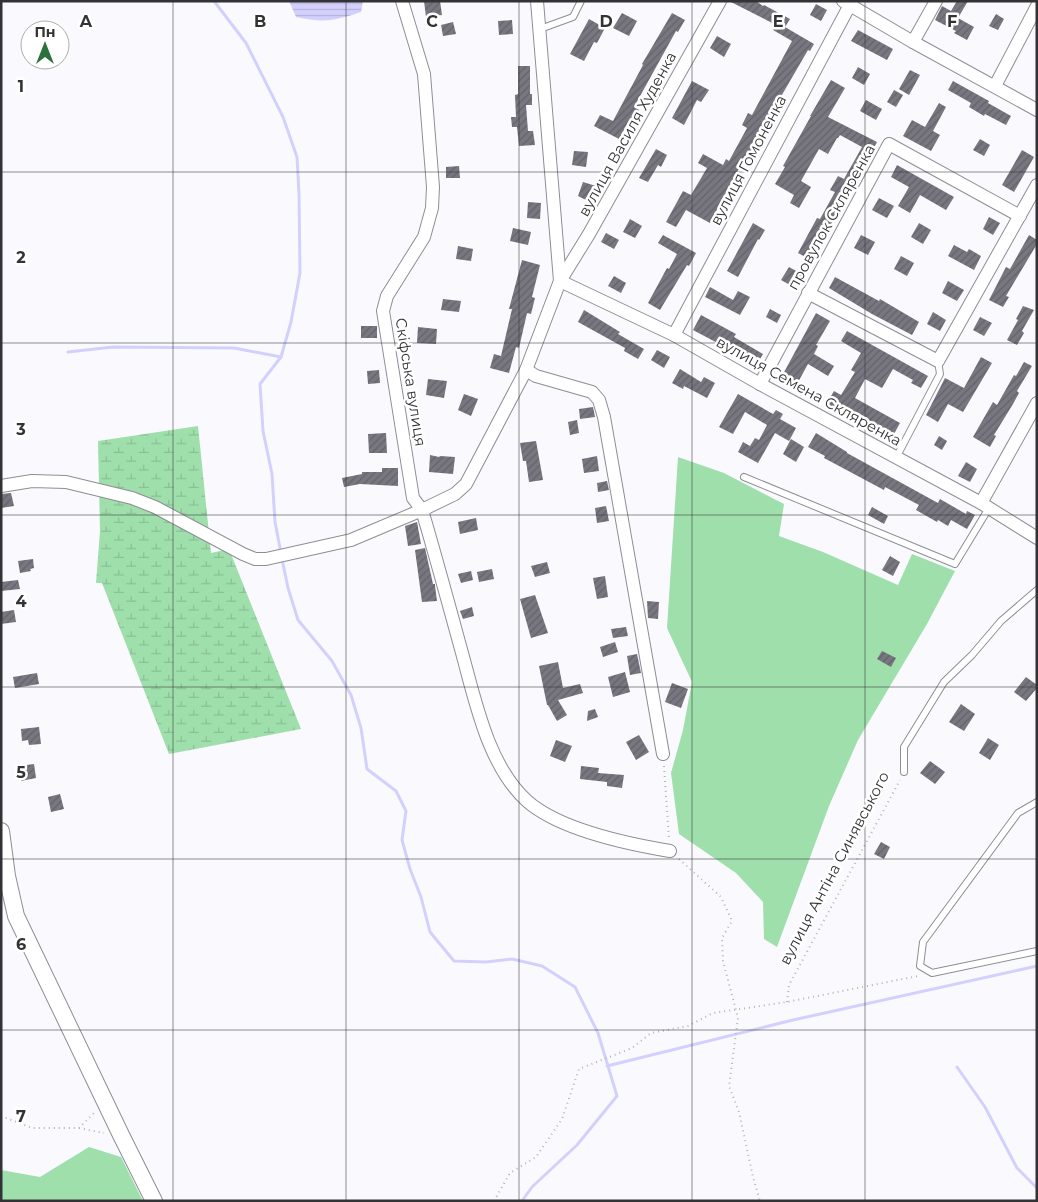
<svg xmlns="http://www.w3.org/2000/svg" width="1038" height="1202" viewBox="0 0 1038 1202" font-family="Montserrat,sans-serif">
	<style>
		.green { fill: #9fdfac }
		.wetland { fill: url(#wetland-marsh) }
		.water { fill: url(#water-rules) }
		.lines { fill: none; stroke-linecap: round; stroke-linejoin: round }
		.stream { stroke: #d3d0fd; stroke-width: 3 }
		.building { fill: url(#building-hatch) }
		.service-casing { stroke: #8d8d95; stroke-width: 8 }
		.minor-casing { stroke: #8d8d95; stroke-width: 14 }
		.tertiary-casing { stroke: #8d8d95; stroke-width: 18 }
		.path { stroke: #b4b4b8; stroke-width: 2; stroke-dasharray: 1 4; stroke-linecap: butt }
		.service { stroke: #fff; stroke-width: 6 }
		.minor { stroke: #fff; stroke-width: 12 }
		.tertiary { stroke: #fff; stroke-width: 16 }
		.grid { fill: none; stroke: #333336; stroke-width: 1; stroke-opacity: 0.55 }
		.labels { text-anchor: middle; dominant-baseline: central; stroke-width: 5; stroke-linejoin: round; paint-order: stroke }
		.street-label { font-size: 15px; fill: #333336; stroke: #fff }
		.grid-label { font-size: 16px; text-anchor: middle; font-weight: bold; fill: #333336; stroke: #fff; stroke-width: 5; stroke-linejoin: round; paint-order: stroke }
	</style>
	<defs>
		<pattern id="wetland-marsh" width="20" height="14" patternUnits="userSpaceOnUse" patternTransform="scale(1.25)"><rect width="20" height="14" fill="#9fdfac"/><path d="M1 5h8M5 5V1M11 12h8M15 12V8" fill="none" stroke="#89c095"/></pattern>
		<pattern id="water-rules" width="6" height="5" patternUnits="userSpaceOnUse" patternTransform="scale(1.25)"><rect width="6" height="5" fill="#d3d0fd"/><path d="M0 2.5h6" fill="none" stroke="#b6b3d9"/></pattern>
		<pattern id="building-hatch" width="6" height="6" patternUnits="userSpaceOnUse" patternTransform="scale(1.25)"><rect width="6" height="6" fill="#787780"/><path d="M-1 1l2-2M0 6l6-6M5 7l2-2" fill="none" stroke="#63626a"/></pattern>
	</defs>
	<rect width="100%" height="100%" fill="#fafafe"/>
	<g class="green">
		<polygon points="678,457 724,473 784,504 779,536 823,552 898,585 912,554 955,571 927,624 858,740 829,806 777,947 764,939 763,902 736,873 679,834 671,773 683,730 692,682 667,628"/>
		<polygon points="89,1147 121,1157 143,1201 1,1201 1,1170 40,1177"/>
	</g>
	<polygon class="wetland" points="198,426 211,553 229,549 301,729 169,754 102,583 96,583 100,531 98,441"/>
	<path class="water" d="M289 1H363L361 12C334 21 323 23 296 17Z"/>
	<g class="lines">
		<g class="stream">
			<polyline points="214,1 246,43 283,117 297,157 299,194 300,273 291,322 281,357 260,384 263,431 272,474 275,522 281,553"/>
			<polyline points="68,352 113,347 234,348 281,357"/>
			<polyline points="282,559 288,588 298,620 332,661 351,695 361,728 367,769 396,791 406,811 402,840 410,869 421,897 430,932 454,961 486,962 512,959 542,966 575,987 598,1033 617,1096 577,1145 532,1187 522,1201"/>
			<polyline points="607,1066 793,1020 1037,966"/>
			<polyline points="957,1067 985,1107 1017,1168 1037,1188"/>
		</g>
	</g>
	<g class="building">
		<polygon points="424,1 440,1 442,15 426,17"/>
		<polygon points="729,1 756,1 763,6 764,5 790,19 785,27 814,44 810,51 808,50 772,112 771,111 752,144 755,146 749,157 747,156 734,177 710,223 686,210 676,227 666,222 683,191 691,195 707,168 698,163 703,154 723,165 726,159 729,161 747,128 742,125 748,113 752,115 792,41 773,30 776,25"/>
		<polygon points="957,1 968,1 958,18 974,27 967,40 954,33 956,31 935,20 942,6 951,11"/>
		<polygon points="816,4 827,10 821,21 810,15"/>
		<polygon points="622,13 637,21 629,36 613,28"/>
		<polygon points="672,13 685,20 678,32 676,31 634,107 639,110 633,121 630,119 619,139 594,126 600,115 613,121 643,65 642,64"/>
		<polygon points="996,14 1004,19 998,30 989,26"/>
		<polygon points="589,19 605,28 597,43 594,42 584,61 570,54"/>
		<polygon points="512,20 513,34 499,35 498,21"/>
		<polygon points="453,22 456,34 443,36 441,25"/>
		<polygon points="858,30 893,49 887,60 851,41"/>
		<polygon points="717,36 731,44 724,57 710,48"/>
		<polygon points="518,66 530,66 530,94 532,94 532,105 526,105 528,131 533,131 535,145 519,146 517,127 512,127 511,117 516,117 515,95 518,94"/>
		<polygon points="858,67 870,74 864,85 852,78"/>
		<polygon points="910,70 920,75 909,95 899,89"/>
		<polygon points="831,80 845,88 828,117 877,142 847,199 846,198 817,249 819,250 813,261 798,253 817,218 820,219 835,192 830,190 838,176 844,179 862,147 840,135 838,138 837,138 828,154 819,149 801,181 811,187 799,208 790,203 794,195 775,184 785,167 783,166 811,116 810,116"/>
		<polygon points="692,81 709,90 701,102 697,100 684,125 672,118"/>
		<polygon points="953,81 989,101 988,103 1011,116 1006,125 985,114 984,116 969,107 971,103 948,90"/>
		<polygon points="894,90 903,95 896,107 887,102"/>
		<polygon points="866,100 882,109 876,120 860,111"/>
		<polygon points="939,103 946,107 933,131 940,135 931,151 903,136 912,120 925,127"/>
		<polygon points="980,139 990,145 984,156 973,150"/>
		<polygon points="656,149 667,155 661,167 658,165 648,182 639,178"/>
		<polygon points="1022,150 1034,157 1014,192 1002,185"/>
		<polygon points="574,151 588,152 586,167 572,165"/>
		<polygon points="897,165 954,197 946,210 920,195 910,213 898,206 909,187 891,177"/>
		<polygon points="459,166 460,178 446,178 446,167"/>
		<polygon points="583,182 596,186 590,202 578,196"/>
		<polygon points="879,198 894,206 887,218 872,210"/>
		<polygon points="528,202 541,203 540,219 527,218"/>
		<polygon points="989,217 1000,223 993,235 983,229"/>
		<polygon points="630,219 642,226 635,238 623,232"/>
		<polygon points="753,223 765,230 759,240 758,239 738,277 727,271"/>
		<polygon points="919,223 931,230 923,244 911,237"/>
		<polygon points="513,228 531,232 528,245 510,241"/>
		<polygon points="606,233 619,240 614,249 601,242"/>
		<polygon points="663,235 696,253 689,266 687,265 660,310 648,303 667,268 669,269 677,254 658,243"/>
		<polygon points="861,235 875,242 868,255 854,248"/>
		<polygon points="1029,235 1037,240 1037,244 1006,296 1009,297 1003,307 989,300 1006,267 1010,269"/>
		<polygon points="954,245 967,252 969,249 981,256 974,270 948,256"/>
		<polygon points="458,246 473,249 471,261 456,259"/>
		<polygon points="901,256 914,263 907,276 894,269"/>
		<polygon points="522,260 540,265 532,297 535,298 531,314 527,313 519,348 516,347 509,373 490,368 494,354 501,356 512,309 509,309"/>
		<polygon points="789,267 805,276 797,289 781,280"/>
		<polygon points="614,276 626,283 621,293 608,286"/>
		<polygon points="835,277 879,301 880,299 919,322 912,335 872,314 829,288"/>
		<polygon points="948,281 964,290 957,301 942,293"/>
		<polygon points="710,287 733,300 738,291 750,297 740,315 705,297"/>
		<polygon points="443,299 461,301 459,312 441,310"/>
		<polygon points="1023,306 1034,310 1022,331 1024,333 1017,345 1007,340 1018,320 1016,319"/>
		<polygon points="770,309 781,315 777,323 766,317"/>
		<polygon points="584,310 620,332 618,334 644,349 638,359 624,351 625,348 578,322"/>
		<polygon points="933,312 946,320 940,331 927,324"/>
		<polygon points="816,313 830,321 816,345 818,346 814,354 834,366 828,376 808,364 797,384 782,376"/>
		<polygon points="701,315 736,334 734,337 763,354 757,364 693,330"/>
		<polygon points="980,317 992,323 984,336 973,330"/>
		<rect x="361" y="326" width="16" height="12"/>
		<polygon points="418,327 437,329 436,344 417,343"/>
		<polygon points="847,331 928,376 921,388 911,383 913,380 893,369 882,388 865,379 855,398 900,423 894,434 856,413 853,418 826,404 834,391 841,395 855,372 851,370 861,353 841,341"/>
		<polygon points="657,350 670,357 664,368 651,360"/>
		<polygon points="981,357 992,363 963,412 948,404 938,422 926,415 945,378 964,388"/>
		<polygon points="1024,362 1032,366 1017,391 1019,393 1013,404 994,435 996,436 990,447 973,437 993,402 997,405 1014,375 1016,376"/>
		<polygon points="680,369 701,382 704,377 715,383 707,398 684,386 683,389 672,383"/>
		<polygon points="379,370 380,383 368,384 367,371"/>
		<polygon points="428,379 447,381 444,398 426,395"/>
		<polygon points="464,394 478,399 471,416 458,410"/>
		<polygon points="738,394 773,414 776,410 783,414 780,419 796,428 789,441 775,433 758,463 738,452 743,442 750,446 755,438 759,440 767,425 745,412 733,434 719,427"/>
		<polygon points="593,407 595,417 580,419 579,409"/>
		<polygon points="577,420 579,433 570,435 568,422"/>
		<polygon points="386,433 387,453 369,453 368,434"/>
		<polygon points="816,433 847,452 847,453 938,503 940,499 966,514 967,511 975,515 967,529 951,520 948,526 938,520 937,522 916,510 919,505 885,487 884,490 824,458 825,456 808,447"/>
		<polygon points="939,436 947,441 942,450 934,445"/>
		<polygon points="791,439 804,447 796,462 783,454"/>
		<polygon points="536,441 543,480 529,482 526,461 523,461 520,443"/>
		<polygon points="430,455 439,457 440,456 455,457 453,474 429,472"/>
		<polygon points="597,456 599,471 584,473 582,459"/>
		<polygon points="966,462 977,469 970,482 958,476"/>
		<polygon points="382,468 398,468 398,486 360,484 344,487 342,478 362,474 362,472 382,472"/>
		<polygon points="607,481 609,490 598,492 597,483"/>
		<polygon points="11,493 14,506 1,508 1,494"/>
		<polygon points="606,506 609,521 597,523 595,508"/>
		<polygon points="872,507 888,516 884,524 868,515"/>
		<polygon points="476,518 478,530 460,534 458,522"/>
		<polygon points="417,522 421,544 408,546 405,526"/>
		<polygon points="425,548 433,584 435,584 435,586 437,601 422,602 415,550"/>
		<polygon points="890,556 900,562 893,576 882,570"/>
		<polygon points="33,559 34,568 30,569 31,571 20,573 18,561"/>
		<polygon points="547,562 550,573 535,577 531,566"/>
		<polygon points="492,569 494,579 479,582 477,572"/>
		<polygon points="471,571 473,580 461,583 458,574"/>
		<polygon points="605,576 608,597 597,599 593,578"/>
		<polygon points="18,580 20,589 1,591 1,582"/>
		<polygon points="535,595 548,633 531,638 520,599"/>
		<polygon points="647,601 659,602 658,619 648,618"/>
		<polygon points="472,607 474,616 463,619 460,611"/>
		<polygon points="14,610 16,622 1,624 1,612"/>
		<polygon points="626,627 628,636 613,638 611,629"/>
		<polygon points="615,642 618,652 603,657 600,647"/>
		<polygon points="882,651 896,658 891,667 877,659"/>
		<polygon points="637,654 641,673 630,675 627,656"/>
		<polygon points="558,662 563,688 580,684 583,693 558,700 567,715 557,721 548,705 547,705 539,666"/>
		<polygon points="625,672 630,692 613,697 608,677"/>
		<polygon points="37,673 39,684 15,688 13,677"/>
		<polygon points="1026,677 1037,685 1037,688 1026,701 1014,692"/>
		<polygon points="672,683 688,689 681,708 665,702"/>
		<polygon points="961,704 975,714 964,731 949,722"/>
		<polygon points="595,709 598,717 587,721 588,711"/>
		<polygon points="39,727 41,744 29,745 28,740 22,741 21,729"/>
		<polygon points="639,735 649,752 636,760 626,742"/>
		<polygon points="988,738 999,745 990,760 979,753"/>
		<polygon points="556,740 572,746 565,762 550,756"/>
		<polygon points="930,761 945,772 935,784 920,773"/>
		<polygon points="34,764 36,778 21,781 19,766"/>
		<polygon points="581,766 599,768 598,773 624,775 622,788 607,786 607,782 580,779"/>
		<polygon points="60,794 64,809 51,812 48,797"/>
		<polygon points="881,842 890,847 884,859 874,854"/>
	</g>
	<g class="lines">
		<defs>
			<g id="service">
				<polyline points="540,29 573,17 581,1"/>
				<polyline points="896,458 940,374 938,361"/>
				<polyline points="744,477 955,564 989,508"/>
				<polyline points="904,772 904,747 944,682 972,655 1001,621 1037,590"/>
				<polyline points="1037,802 1018,813 923,942 920,966 932,973 1037,951"/>
			</g>
			<g id="minor">
				<path d="M402 1 424 74 433 187 432 208 424 237 387 296 383 311 413 498 422 510C435 554 447 598 459 642 474 694 486 764 527 801 560 830 628 844 670 851"/>
				<polyline points="843,1 913,42 1037,110"/>
				<polyline points="913,42 936,1"/>
				<polyline points="995,86 1037,6"/>
				<polyline points="560,281 674,335 760,384 981,503 1037,538"/>
				<polyline points="560,281 589,234 720,1"/>
				<polyline points="808,293 938,361 1037,185"/>
				<polyline points="674,335 852,1"/>
				<polyline points="526,370 536,376 592,392 599,400 604,417 663,754"/>
				<polyline points="760,384 889,144 1020,216"/>
				<polyline points="1,486 32,481 66,482 132,498 155,507 243,554 255,559 266,559 351,540 422,510 455,494 466,484 526,370 560,281 537,1"/>
				<polyline points="981,503 1037,403"/>
			</g>
			<polyline id="tertiary" points="1,831 7,876 16,916 121,1135 154,1201"/>
		</defs>
		<use href="#service" class="service-casing"/>
		<use href="#minor" class="minor-casing"/>
		<use href="#tertiary" class="tertiary-casing"/>
		<g class="path">
			<polyline points="664,766 669,839"/>
			<polyline points="679,859 721,897 732,921 722,938 723,961 738,1018 729,1086 739,1112 753,1177 760,1201"/>
			<polyline points="787,1002 789,985 900,780"/>
			<polyline points="1,1116 32,1128 79,1128 94,1113"/>
			<polyline points="79,1128 104,1133"/>
			<polyline points="494,1201 510,1173 536,1157 562,1119 579,1069 632,1048 651,1033 688,1026 713,1013 787,1002 918,976"/>
		</g>
		<use href="#service" class="service"/>
		<use href="#minor" class="minor"/>
		<use href="#tertiary" class="tertiary"/>
	</g>
	<path class="grid" d="M173 1V1201M346 1V1201M519 1V1201M692 1V1201M865 1V1201M1 172H1037M1 343H1037M1 515H1037M1 687H1037M1 859H1037M1 1030H1037"/>
	<g class="labels">
		<g class="street-label">
			<text transform="translate(627 134) rotate(-61)">вулиця Василя Худенка</text>
			<text transform="translate(748 160) rotate(-62)">вулиця Гомоненка</text>
			<text transform="translate(831 217) rotate(-61)">провулок Скляренка</text>
			<text transform="translate(411 382) rotate(81)">Скіфська вулиця</text>
			<text transform="translate(809 391) rotate(29)">вулиця Семена Скляренка</text>
			<text transform="translate(834 868) rotate(-62)">вулиця Антіна Синявського</text>
		</g>
	</g>
	<g class="grid-label">
		<text x="86" y="27">A</text>
		<text x="260" y="27">B</text>
		<text x="432" y="27">C</text>
		<text x="606" y="27">D</text>
		<text x="778" y="27">E</text>
		<text x="952" y="27">F</text>
		<text x="21" y="92">1</text>
		<text x="21" y="263">2</text>
		<text x="21" y="435">3</text>
		<text x="21" y="607">4</text>
		<text x="21" y="778">5</text>
		<text x="21" y="950">6</text>
		<text x="21" y="1122">7</text>
	</g>
	<rect width="1038" height="1202" fill="none" stroke="#333336" stroke-width="5"/>
	<g transform="translate(45 45)"><circle r="24" fill="#ffffff" stroke="#adadaf"/>
	<path d="M0-4L9 19L0 12L-9 19Z" fill="#2a713e"/>
	<text y="-8" font-size="14" font-weight="bold" text-anchor="middle" fill="#333336">Пн</text>
	</g>
</svg>
